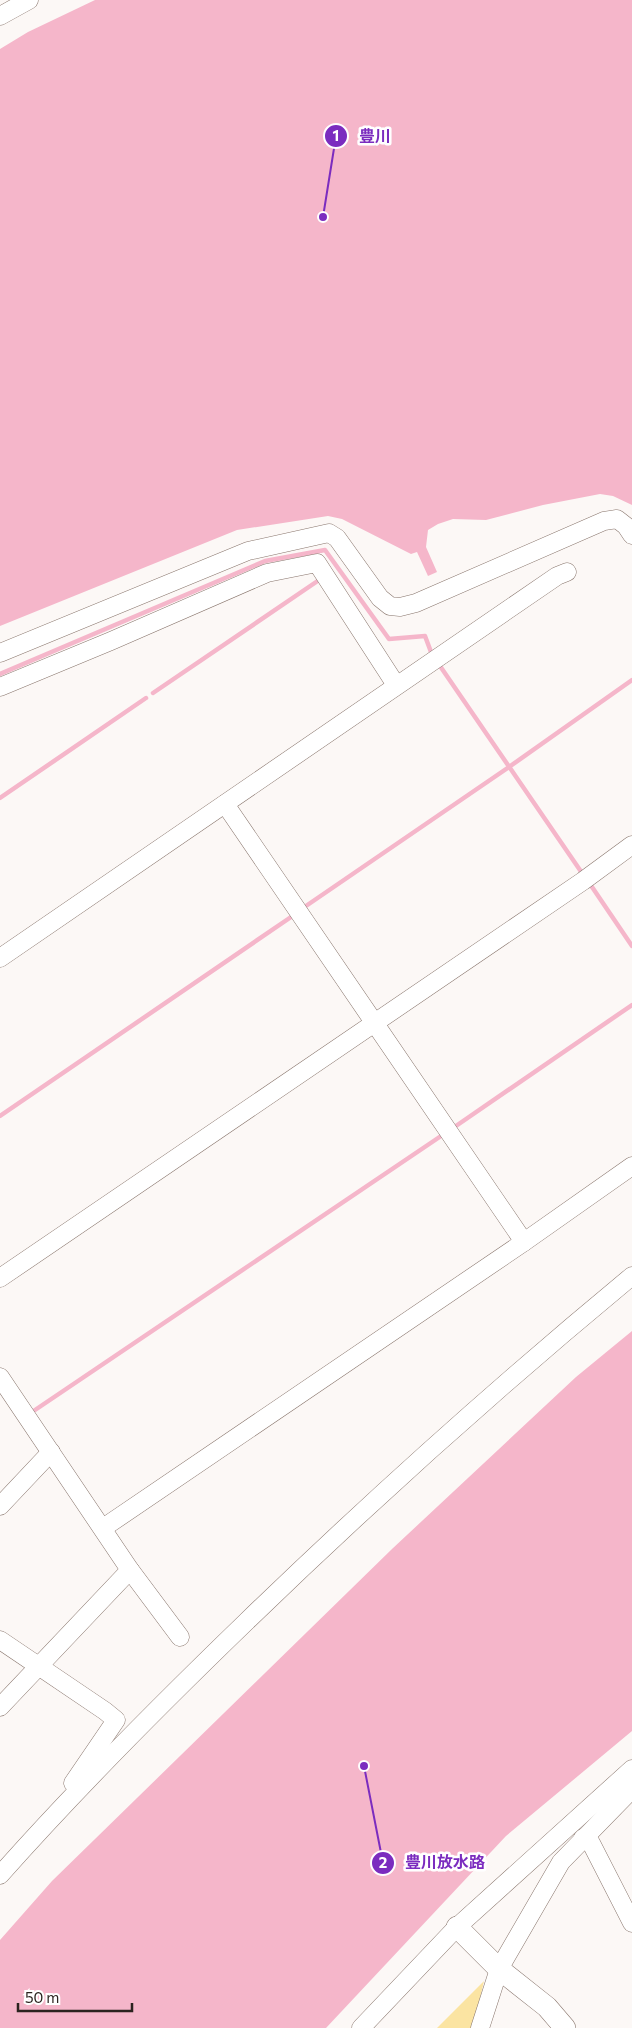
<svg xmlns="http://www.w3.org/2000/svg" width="632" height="2028" viewBox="0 0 632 2028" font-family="Commissioner,'Noto Sans JP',sans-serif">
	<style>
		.green { fill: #fbe4a2 }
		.water { fill: #f5b6ca }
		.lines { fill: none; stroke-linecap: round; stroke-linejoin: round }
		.stream { stroke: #f5b6ca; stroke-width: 4.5 }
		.minor-casing { stroke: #88756c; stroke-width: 19 }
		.tertiary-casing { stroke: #88756c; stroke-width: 22 }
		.minor { stroke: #fff; stroke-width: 18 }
		.tertiary { stroke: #fff; stroke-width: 21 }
		.leader { fill: none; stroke: #7b2cbf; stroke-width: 2 }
		.callout-dot { fill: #7b2cbf; stroke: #fff; stroke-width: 2 }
		.mark-label { font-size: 15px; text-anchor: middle; font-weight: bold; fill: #fff }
		.callout-label { font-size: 16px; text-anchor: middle; font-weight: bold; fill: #7b2cbf; stroke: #fff; stroke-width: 5; stroke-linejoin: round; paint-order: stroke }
	</style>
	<rect width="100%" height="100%" fill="#fcf8f6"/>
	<polygon class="green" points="484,1981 473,2028 437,2028"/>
	<g class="water">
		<polygon points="95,0 632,0 632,505 613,496 600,494 543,505 486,520 453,519 438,524 428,530 426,547 437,572 428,576 417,552 411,554 342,519 328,516 237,530 0,626 0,49 28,32"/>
		<polygon points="632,1331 632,1731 506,1836 326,2028 0,2028 0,1940 52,1881 392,1549 576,1377"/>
	</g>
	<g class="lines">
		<g class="stream">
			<polyline points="440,666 582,873"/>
			<polyline points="0,674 265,561 325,550 389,639 425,636 431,652"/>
			<polyline points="153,693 322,578"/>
			<polyline points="0,798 146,698"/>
			<polyline points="590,884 632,946"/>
			<polyline points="303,908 509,767 632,680"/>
			<polyline points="0,1116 294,915"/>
			<polyline points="453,1128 632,1005"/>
			<polyline points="35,1410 444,1134"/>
		</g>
		<defs>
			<g id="minor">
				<polyline points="0,16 29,0"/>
				<polyline points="0,653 248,551 329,533 337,538 380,598 390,606 400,607 416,603 604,521 617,519 626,526 632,535"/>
				<polyline points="0,687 111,641 267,573 317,563 396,685"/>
				<polyline points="225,804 524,1242"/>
				<polyline points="0,958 557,576 567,572"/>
				<polyline points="0,1278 583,881 632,845"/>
				<polyline points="0,1377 130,1570 180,1637"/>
				<polyline points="0,1506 51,1452"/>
				<polyline points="103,1528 524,1242 632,1166"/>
				<polyline points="0,1640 105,1711 116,1720 73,1783"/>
				<polyline points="0,1707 130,1570"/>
				<polyline points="583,1838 591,1843 632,1923"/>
				<path d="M0 1875C79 1786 161 1704 247 1621 371 1501 499 1386 632 1276"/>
				<polyline points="361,2028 457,1927 632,1769"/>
				<polyline points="480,2028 499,1969 561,1862 632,1789"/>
			</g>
			<polyline id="tertiary" points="457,1927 499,1969 547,2007 565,2028"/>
		</defs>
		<use href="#minor" class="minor-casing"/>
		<use href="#tertiary" class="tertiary-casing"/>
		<use href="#minor" class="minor"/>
		<use href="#tertiary" class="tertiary"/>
	</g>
	<path class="leader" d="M323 217L336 136M364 1766L383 1863"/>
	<g class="callout-dot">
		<circle cx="323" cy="217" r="5"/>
		<circle cx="364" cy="1766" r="5"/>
		<circle cx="336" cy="136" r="12"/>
		<circle cx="383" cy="1863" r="12"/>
	</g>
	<g class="mark-label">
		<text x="336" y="141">1</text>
		<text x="383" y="1868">2</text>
	</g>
	<g class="callout-label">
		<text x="375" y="142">豊川</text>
		<text x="445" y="1868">豊川放水路</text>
	</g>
	<path d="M18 2003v8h114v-8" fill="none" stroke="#2b231f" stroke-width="2.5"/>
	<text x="25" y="2003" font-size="15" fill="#2b231f" stroke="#ffffff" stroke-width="4" paint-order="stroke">50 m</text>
</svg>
